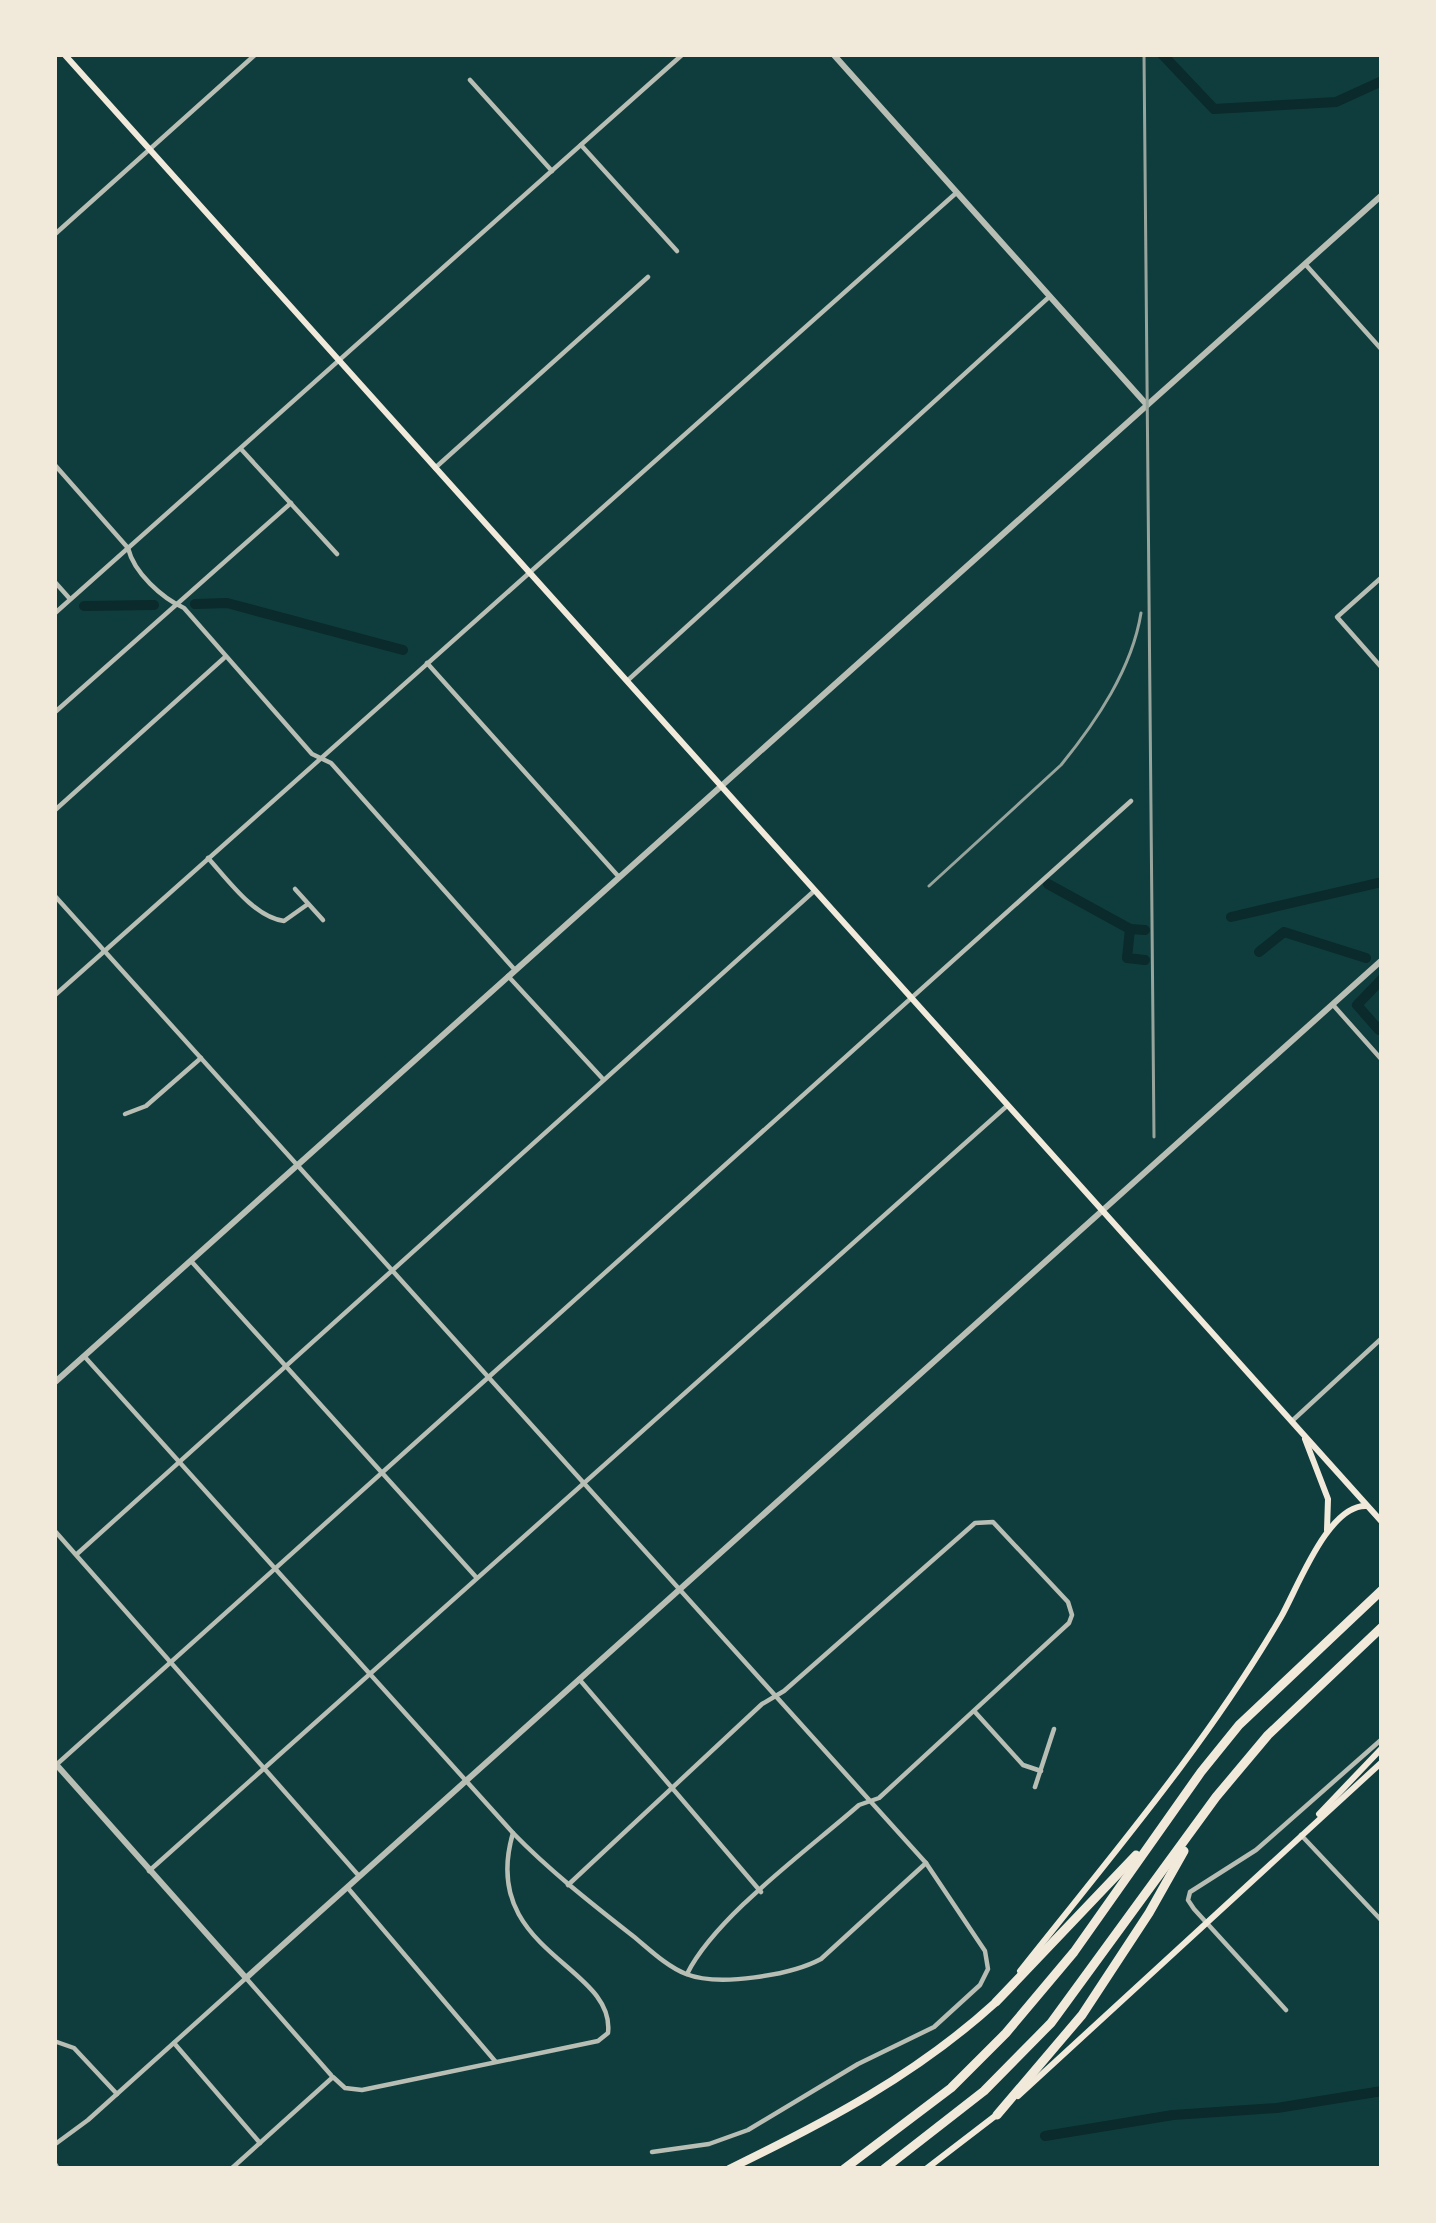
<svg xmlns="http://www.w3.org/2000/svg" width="1436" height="2223" viewBox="0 0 1436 2223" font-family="Spectral,serif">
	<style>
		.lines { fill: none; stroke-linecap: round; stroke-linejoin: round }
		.canal { stroke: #0a2a2b; stroke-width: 10 }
		.minor { stroke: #b8beb3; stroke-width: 4.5 }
		.tertiary { stroke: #b8beb3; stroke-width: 6 }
		.secondary { stroke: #f1e9da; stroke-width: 6 }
		.primary { stroke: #f1e9da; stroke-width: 8 }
		.motorway { stroke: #f1e9da; stroke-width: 9 }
		.rail { stroke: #97a49c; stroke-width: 3 }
	</style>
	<rect width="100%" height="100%" fill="#0f3d3e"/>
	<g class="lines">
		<g class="canal">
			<polyline points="1162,54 1214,109 1336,102 1382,81"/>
			<polyline points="195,604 227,603 403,650"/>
			<polyline points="84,606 154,605"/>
			<polyline points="1048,884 1130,929 1145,930"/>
			<polyline points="1231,917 1382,882"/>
			<polyline points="1130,929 1127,958 1145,960"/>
			<polyline points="1259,952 1284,932 1366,958"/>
			<polyline points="1379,1030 1357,1005 1382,979"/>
			<polyline points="1045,2136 1173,2115 1277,2108 1382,2091"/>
		</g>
		<g class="minor">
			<polyline points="470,80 552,171"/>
			<polyline points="581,145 677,251"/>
			<polyline points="54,235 256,54"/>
			<polyline points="1306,265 1382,350"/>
			<polyline points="241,449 337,554"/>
			<path d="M54 464 128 548C134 573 162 598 184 608L312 754 331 763 515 970"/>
			<polyline points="435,468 648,277"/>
			<polyline points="1382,577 1337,617 1382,668"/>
			<polyline points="54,581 70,599"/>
			<polyline points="54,614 683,54"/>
			<polyline points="427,663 619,877"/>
			<polyline points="627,681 1049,297"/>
			<polyline points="54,713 291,503"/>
			<polyline points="54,811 224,658"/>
			<path d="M208 858C228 880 254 917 284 921L308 904"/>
			<polyline points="295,889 323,920"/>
			<polyline points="54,895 926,1863 985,1951 988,1969 980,1985 934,2027 858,2064 748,2130 709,2144 652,2152"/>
			<polyline points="508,976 602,1078"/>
			<polyline points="54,996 955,194"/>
			<polyline points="1334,1006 1382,1060"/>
			<polyline points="125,1114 146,1106 201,1058"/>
			<polyline points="191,1261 476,1577"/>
			<path d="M84 1356 513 1833C550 1871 591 1903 633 1936 649 1949 666 1966 686 1974 719 1987 791 1975 821 1959L926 1863"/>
			<polyline points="1292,1421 1382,1338"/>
			<polyline points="54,1530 359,1876"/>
			<polyline points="77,1554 813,892"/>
			<polyline points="579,1679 761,1892"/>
			<polyline points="975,1712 1023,1765 1041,1771"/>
			<polyline points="56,1765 1131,801"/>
			<polyline points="1035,1787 1054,1729"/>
			<polyline points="1301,1835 1382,1921"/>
			<polyline points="149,1871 1008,1105"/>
			<path d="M568 1885 762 1704 784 1691 975 1523 993 1522 1068 1602 1072 1615 1069 1623 879 1798 859 1805C808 1850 716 1916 687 1974"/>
			<polyline points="347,1887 495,2061"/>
			<polyline points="1286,2010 1194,1909 1188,1900 1190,1892 1256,1850 1382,1739"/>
			<polyline points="54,2041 74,2048 117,2094"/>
			<polyline points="174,2043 260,2143"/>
			<polyline points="54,2145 88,2120 246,1978 331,2075"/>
			<polyline points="54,2162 58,2169"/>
			<path d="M231 2169 333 2077 345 2088 362 2090 598 2041 608 2033C616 1965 478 1952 513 1833"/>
			<polyline points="1382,2169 1382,2157"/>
		</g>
		<g class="tertiary">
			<polyline points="833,54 1147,405"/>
			<polyline points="54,1383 1382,195"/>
			<polyline points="54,1762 246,1978 1382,960"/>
		</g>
		<g class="secondary">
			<polyline points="64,54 1382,1522"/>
			<polyline points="1305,1439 1328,1499 1327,1530"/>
			<polyline points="1319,1814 1382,1748"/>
			<path d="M1020 1971C1111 1856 1207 1744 1281 1617 1298 1587 1328 1505 1366 1506"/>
			<polyline points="1018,2096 1382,1762"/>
			<polyline points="926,2169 999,2113"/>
		</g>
		<path class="primary" d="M729 2169C826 2122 916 2075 996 2002"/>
		<g class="motorway">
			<polyline points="996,2002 1136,1855"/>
			<polyline points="997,2115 1082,2015 1149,1913 1184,1851"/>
			<polyline points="844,2169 951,2088 1006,2033 1074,1952 1201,1772 1239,1725 1382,1590"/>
			<polyline points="884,2169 984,2091 1051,2023 1216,1797 1268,1735 1382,1627"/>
		</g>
		<g class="rail">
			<polyline points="1144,54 1154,1137"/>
			<path d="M929 886 1061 765C1096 722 1132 669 1141 613"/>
		</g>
	</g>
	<rect width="1436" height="2223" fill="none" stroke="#f1e9da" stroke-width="114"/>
</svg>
